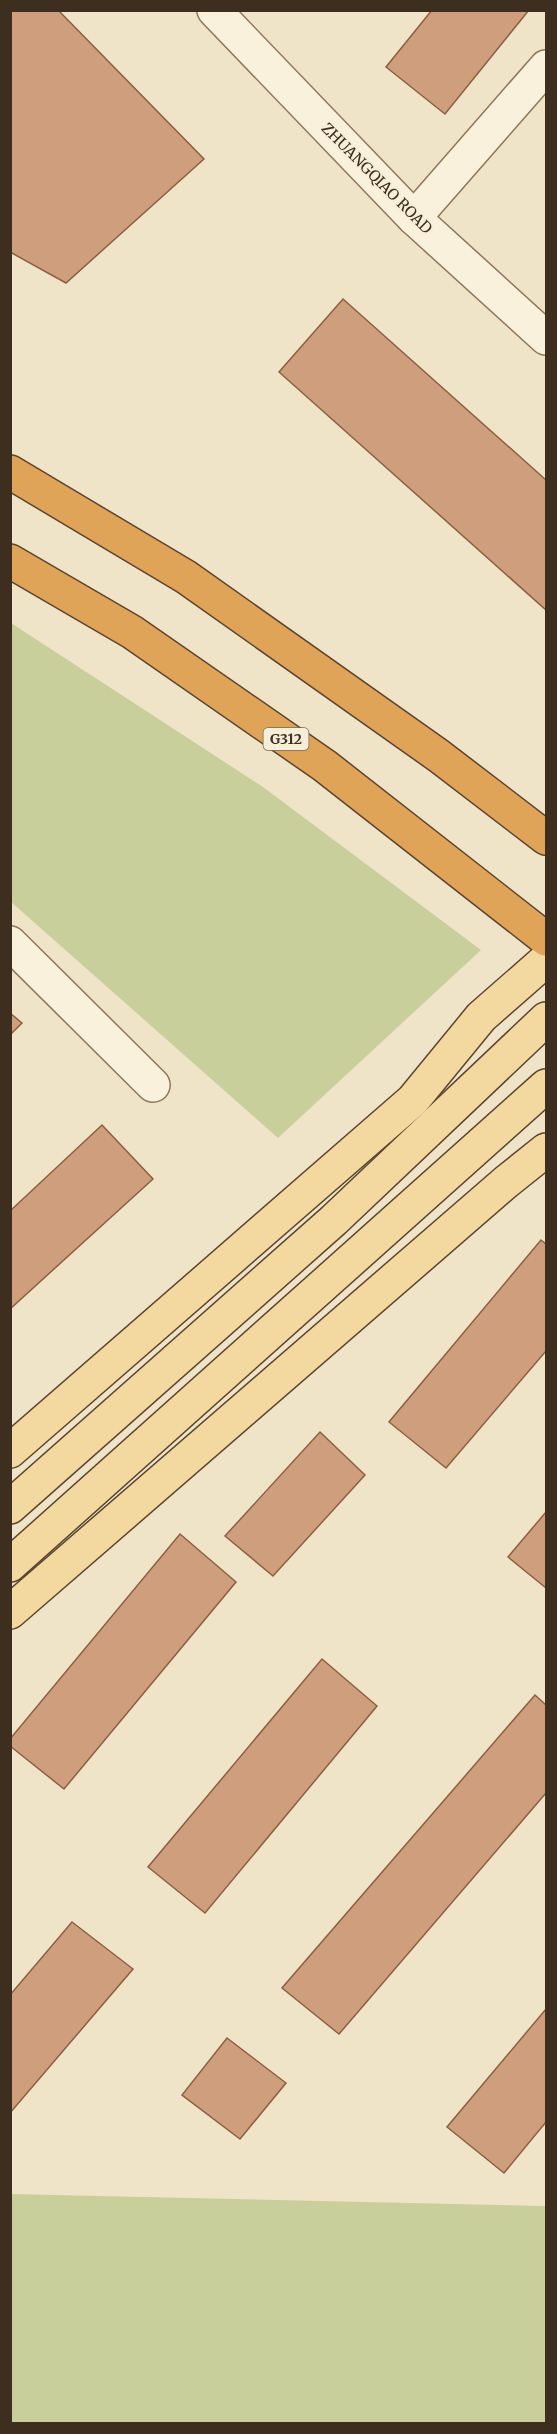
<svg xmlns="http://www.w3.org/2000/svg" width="557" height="2434" viewBox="0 0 557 2434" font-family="Merriweather,serif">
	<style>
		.green { fill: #c9cf9b }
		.building { fill: #cf9f7d; stroke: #8d5f41; stroke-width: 1.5 }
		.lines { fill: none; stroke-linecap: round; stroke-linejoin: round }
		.minor-casing { stroke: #8d765c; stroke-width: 36 }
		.major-casing { stroke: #5b4430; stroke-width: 36 }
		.highway-casing { stroke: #5b4430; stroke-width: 36 }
		.minor { stroke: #faf1dc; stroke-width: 33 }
		.major { stroke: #f3d9a0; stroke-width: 33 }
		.highway { stroke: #e0a458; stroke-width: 33 }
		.labels { text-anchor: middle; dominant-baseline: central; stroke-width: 4.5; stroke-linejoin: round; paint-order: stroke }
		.shield { fill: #f7eed8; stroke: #756857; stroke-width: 1.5 }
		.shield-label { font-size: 14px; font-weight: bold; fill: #3d2e20 }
		.street-label { font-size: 15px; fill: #3d2e20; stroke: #f7eed8 }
	</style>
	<rect width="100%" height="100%" fill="#f0e4c8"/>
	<g class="green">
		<polygon points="11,623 263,787 481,950 278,1138 11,902"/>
		<polygon points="10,2194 546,2206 546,2423 11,2423"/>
	</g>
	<g class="building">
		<polygon points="10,10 58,10 204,159 66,283 10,252"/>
		<polygon points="432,10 529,10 445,114 386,67"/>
		<polygon points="343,299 546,480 546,610 279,372"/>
		<polygon points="10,1013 22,1023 10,1035"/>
		<polygon points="102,1125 153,1179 10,1309 10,1211"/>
		<polygon points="541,1240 546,1244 546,1351 446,1468 389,1422"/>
		<polygon points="320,1432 365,1475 273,1576 225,1536"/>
		<polygon points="546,1512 546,1588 508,1557"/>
		<polygon points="180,1534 236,1582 64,1789 10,1746 10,1739"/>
		<polygon points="322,1659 377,1706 205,1913 148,1867"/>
		<polygon points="535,1695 546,1705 546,1793 339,2034 282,1988"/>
		<polygon points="72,1922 133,1969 10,2113 10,1995"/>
		<polygon points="546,2009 546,2122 504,2173 447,2127"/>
		<polygon points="227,2038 286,2083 240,2139 182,2095"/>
	</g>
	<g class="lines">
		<defs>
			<g id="minor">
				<polyline points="214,10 414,218 546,338"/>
				<polyline points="414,218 546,67"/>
				<polyline points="10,943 153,1085"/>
			</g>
			<g id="major">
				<polyline points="10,1451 413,1100 481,1017 546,960"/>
				<polyline points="10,1507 334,1220 546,1019"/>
				<polyline points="10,1565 546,1086"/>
				<polyline points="10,1612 506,1182 546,1150"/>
			</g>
			<g id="highway">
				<polyline points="10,472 186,577 439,756 546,838"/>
				<polyline points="10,561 132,632 325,766 546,939"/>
			</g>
		</defs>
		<use href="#minor" class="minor-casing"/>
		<use href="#major" class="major-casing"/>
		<use href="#highway" class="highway-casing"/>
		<use href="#minor" class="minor"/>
		<use href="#major" class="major"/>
		<use href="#highway" class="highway"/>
	</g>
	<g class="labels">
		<rect class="shield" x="263.5" y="728" width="45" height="22" rx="4.5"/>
		<g class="shield-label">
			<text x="286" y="739">G312</text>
		</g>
		<g class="street-label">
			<text transform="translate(377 178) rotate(45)">ZHUANGQIAO ROAD</text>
		</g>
	</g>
	<rect width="557" height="2434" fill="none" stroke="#3d2e20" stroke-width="24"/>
</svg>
